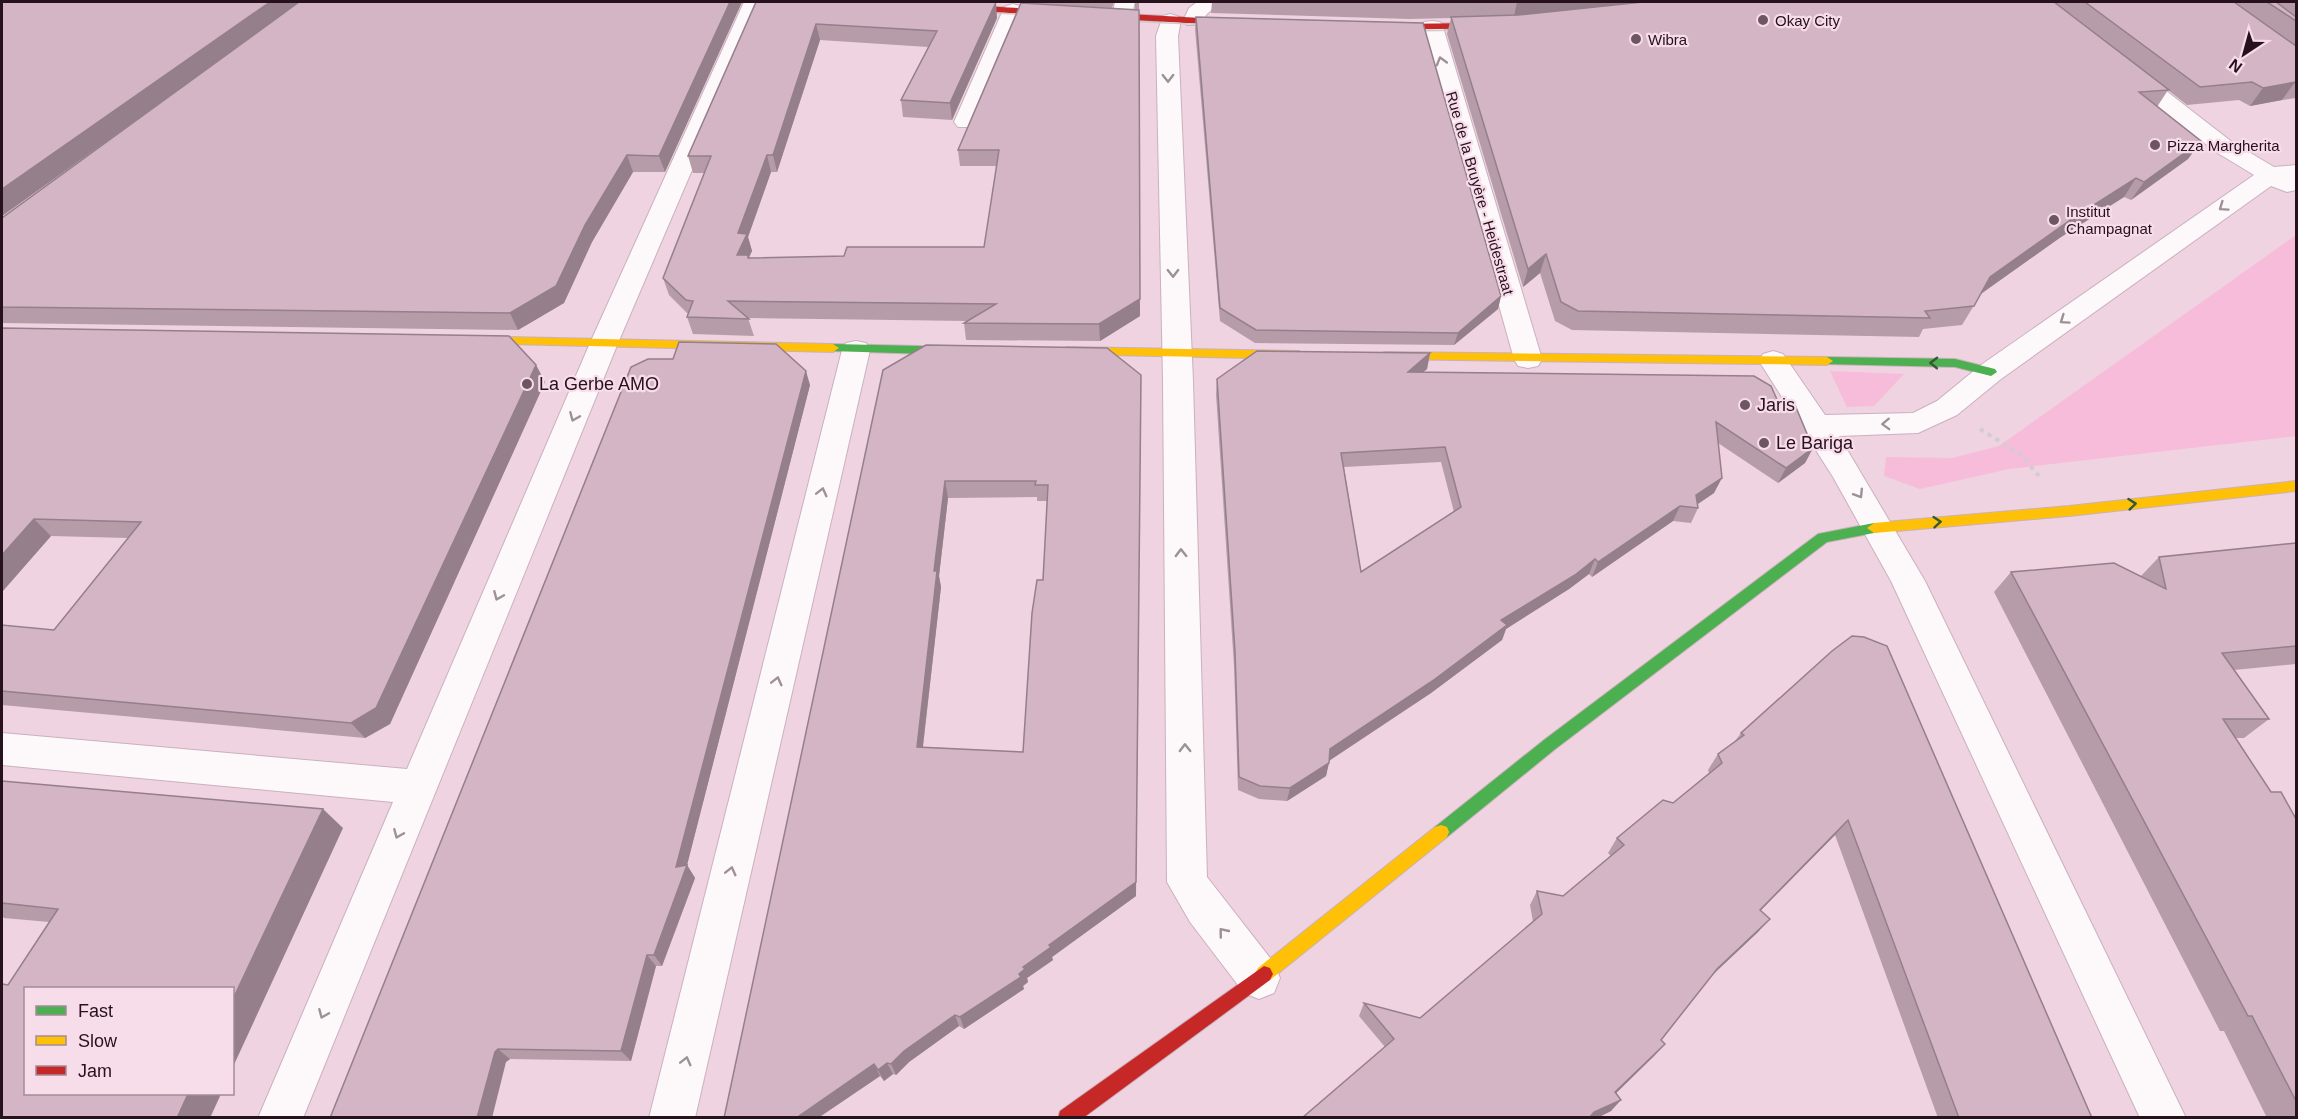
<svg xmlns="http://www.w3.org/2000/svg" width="2298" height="1119" viewBox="0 0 2298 1119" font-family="Arial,sans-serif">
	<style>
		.green { fill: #f7bcda }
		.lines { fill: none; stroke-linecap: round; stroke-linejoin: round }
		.street-casing { stroke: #c9b1bd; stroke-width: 2 }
		.fast-casing { stroke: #c9b1bd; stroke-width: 2 }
		.slow-casing { stroke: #c9b1bd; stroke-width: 2 }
		.jam-casing { stroke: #c9b1bd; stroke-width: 2 }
		.path { stroke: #d4ccd0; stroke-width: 4; stroke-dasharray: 4.5 4.5; stroke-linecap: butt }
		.street { fill: #fdf8fa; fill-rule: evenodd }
		.fast { fill: #4caf50; fill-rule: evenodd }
		.slow { fill: #ffc107; fill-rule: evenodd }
		.jam { fill: #c62828; fill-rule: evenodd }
		.tram { stroke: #d1cacd; stroke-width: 1.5 }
		.wall { fill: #b69ca9; fill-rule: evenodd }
		.shaded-wall { fill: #947f8a }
		.building { fill: #d4b5c5; stroke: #947f8a; stroke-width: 1.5; fill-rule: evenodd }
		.oneway { stroke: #9d9097 }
		.oneway2 { stroke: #385834 }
		.poi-dot { fill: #6d5562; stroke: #f7dde9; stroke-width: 2 }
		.labels { text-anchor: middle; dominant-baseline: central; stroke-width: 4.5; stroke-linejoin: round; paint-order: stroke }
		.far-poi-label { font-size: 15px; fill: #27111d; stroke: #f7dde9; text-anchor: start }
		.far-street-label { font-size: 15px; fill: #27111d; stroke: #f7dde9 }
		.poi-label { font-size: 18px; fill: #27111d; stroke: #f7dde9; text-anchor: start }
	</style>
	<rect width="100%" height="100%" fill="#efd3e1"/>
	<g class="green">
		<polygon points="2296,235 2296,436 2009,469 1920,489 1884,476 1886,457 1952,458 1999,446"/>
		<polygon points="1830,371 1904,374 1874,406 1847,407"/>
	</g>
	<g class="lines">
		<defs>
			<g id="street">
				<polygon points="744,2 764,2 618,343 303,1118 258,1118 393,802 2,765 2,733 407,769 590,343"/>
				<polygon points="1115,2 1135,2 1130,21 1116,21 1112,17"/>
				<polygon points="1197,2 1220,2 1206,15 1201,25 1187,25 1183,21 1189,8"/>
				<polygon points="1013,4 1020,6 1023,10 978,122 974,127 958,127 954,122 1003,10 1006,6"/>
				<polygon points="1170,14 1177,16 1181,20 1178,36 1193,381 1207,877 1274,963 1280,978 1274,993 1259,999 1244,993 1190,922 1167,882 1163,381 1156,36 1163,16"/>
				<polygon points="1432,21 1440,22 1443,27 1542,359 1538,366 1528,368 1518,366 1514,359 1421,27 1424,22"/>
				<polygon points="2126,64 2134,66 2232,142 2274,167 2296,165 2296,190 2287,192 2271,186 2001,379 1957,415 1918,433 1839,436 1925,581 2186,1118 2140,1118 1891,581 1833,477 1759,361 1763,354 1773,351 1783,354 1825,415 1913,413 1937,401 1981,365 2254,175 2216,152 2118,76 2115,71 2118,66"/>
				<polygon points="856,341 866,343 870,350 695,1118 649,1118 842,350 846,343"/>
			</g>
			<g id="fast">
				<polygon points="833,344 963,347 969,351 963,355 829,351 827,348 829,345"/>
				<polygon points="1827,357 1955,359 1995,369 1997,372 1991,376 1955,367 1823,364 1821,361 1823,358"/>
				<polygon points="1874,523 1881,528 1879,532 1827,542 1554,750 1447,837 1441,839 1435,837 1433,832 1435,827 1544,740 1818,534"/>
			</g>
			<g id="slow">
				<polygon points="468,336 833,344 839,348 833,352 464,343 464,337"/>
				<polygon points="1068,347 1299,351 1305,355 1299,359 1064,354 1062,351 1064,348"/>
				<polygon points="1386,352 1827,357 1833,361 1827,365 1382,359 1380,356 1382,353"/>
				<polygon points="2296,481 2296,491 2069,516 1874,533 1867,528 1874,523 2069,506"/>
				<polygon points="1441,825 1447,827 1449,832 1447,837 1270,980 1264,982 1258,980 1255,974 1258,968 1435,827"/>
			</g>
			<g id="jam">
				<polygon points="865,2 905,2 1239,20 1243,23 1239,26 869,5"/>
				<polygon points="1494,23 1497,24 1497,28 1381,30 1377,27 1381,24"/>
				<polygon points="1264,966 1270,968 1273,974 1270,980 1083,1118 1058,1118 1060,1111"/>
			</g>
		</defs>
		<use href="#street" class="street-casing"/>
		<use href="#fast" class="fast-casing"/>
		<use href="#slow" class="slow-casing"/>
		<use href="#jam" class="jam-casing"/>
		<polyline class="path" points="1980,429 2020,454 2039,476"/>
		<use href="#street" class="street"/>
		<use href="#fast" class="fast"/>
		<use href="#slow" class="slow"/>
		<use href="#jam" class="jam"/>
		<g class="tram">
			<polyline points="979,12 1033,15"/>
			<polyline points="1123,21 1213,25"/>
			<polyline points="1408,31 1465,30"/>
		</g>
	</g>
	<g class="wall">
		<polygon points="2,2 742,2 665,172 633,172 592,242 564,303 518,330 2,323 2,218 207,69 2,216"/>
		<polygon points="756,2 997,18 952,120 903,117 901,100 928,47 820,40 777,172 771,172 748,237 752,251 749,258 844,256 984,247 997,166 960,166 958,150 1021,3 1140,316 1100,341 966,340 964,323 968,321 748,318 754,336 693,334 687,317 688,314 669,295 663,278 705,173 693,173 688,156"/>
		<polygon points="1000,2 1114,2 1112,8"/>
		<rect x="1135" y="2" width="4" height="7"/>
		<polygon points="1212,2 2296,2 2296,98 2282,100 2250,106 2239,100 2187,105 2168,90 2157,107 2201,141 2188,159 2131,200 2124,197 2061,237 1981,294 1962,325 1923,329 1919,337 1572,330 1555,321 1540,273 1523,287 1447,34 1451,18 1410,19 1211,13"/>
		<polygon points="1196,17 1501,296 1498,309 1454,345 1255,343 1220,321 1195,29"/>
		<polygon points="2,328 536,365 545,382 390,724 365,738 2,705 2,625 54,630 128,538 51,536 2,592"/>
		<path d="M1107 348 1136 896 1052 957 1053 960 1027 978 1028 982 1023 986 1024 989 964 1029 959 1026 909 1062 896 1075 893 1074 884 1081 880 1076 818 1118 883 370ZM1037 497V501H1047L1043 580 1023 752 923 747 941 587 939 576 948 498Z"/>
		<path d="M1430 353 1427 369 1423 372 1779 404 1813 448 1805 463 1778 483 1718 443 1714 493 1698 504V508L1691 523 1673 521 1592 577 1589 574 1569 589 1506 629 1502 640 1431 693 1329 761 1326 776 1287 801 1259 799 1238 790 1234 666 1216 394 1217 379ZM1441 462 1454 512 1361 572 1344 467Z"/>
		<polygon points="810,385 687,865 695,878 662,966 656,966 631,1061 510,1059 506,1062 330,1118"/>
		<polygon points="2296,543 2296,664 2234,670 2269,719 2244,738 2236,738 2271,792 2296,819 2296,1118 2267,1118 2224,1031 2220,1031 1994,592 2011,572 2141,576 2159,557"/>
		<polygon points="1832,651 2092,1118 1938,1118 1835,835 1761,910 1758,932 1710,977 1661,1040 1665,1044 1654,1056 1616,1093 1611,1111 1597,1118 1302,1118 1385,1047 1359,1016 1364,1003 1420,1018 1533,922 1530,905 1537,891 1563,896 1611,856 1608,853 1617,838 1673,803 1709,773 1708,770 1718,754 1735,741 1741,733"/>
		<polygon points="2,781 343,828 49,922 4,918 2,916"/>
	</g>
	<g class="shaded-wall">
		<polygon points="270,2 301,2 2,216 2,189"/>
		<polygon points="730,2 742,2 665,172 659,156"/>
		<polygon points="996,2 997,18 952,120 950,103"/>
		<polygon points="1517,2 1648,2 1514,16"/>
		<polygon points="1139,10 1140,316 1100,341 1099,324"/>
		<polygon points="816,24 820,40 777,172 773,155"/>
		<polygon points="2295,82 2282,100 2250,106 2263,88"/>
		<polygon points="2201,141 2188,159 2131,200 2144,182"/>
		<polygon points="627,155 633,172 592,242 564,303 518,330 510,313 585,225"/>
		<polygon points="767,155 771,172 748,237 752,251 749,257 753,272 737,255 738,233"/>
		<polygon points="2136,178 2124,197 2061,237 1979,295 1990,277 2073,218"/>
		<polygon points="1546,254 1540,273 1523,287 1528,269"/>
		<polygon points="1501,296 1498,309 1454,345 1458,333"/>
		<polygon points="1430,353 1427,369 1405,387 1408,372"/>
		<polygon points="536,365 545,382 390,724 365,738 351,723"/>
		<polygon points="806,371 810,385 686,869 687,865 695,878 662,966 654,955 676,867"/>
		<polygon points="1141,375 1136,896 1052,957 1053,960 1027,978 1028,982 1023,986 1024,989 964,1029 960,1017 1019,974 1023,967 1049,945"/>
		<polygon points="1813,448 1805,463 1778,483 1786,468"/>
		<polygon points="1722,478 1714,493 1693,507 1696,495"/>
		<polygon points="945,481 948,498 939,576 941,587 921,762 917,747 934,571"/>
		<polygon points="1680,506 1673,521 1592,577 1598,562"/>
		<polygon points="34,519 51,536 2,592 2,555"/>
		<polygon points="1595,559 1589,574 1569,589 1506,629 1502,640 1431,693 1327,762 1330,749 1501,620"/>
		<polygon points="1329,763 1326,776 1287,801 1290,788"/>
		<polygon points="323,809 343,828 232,1069 232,1001"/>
		<polygon points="1848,820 1835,835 1748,923 1760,910"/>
		<polygon points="1770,919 1758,932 1705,982 1717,969"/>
		<polygon points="647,955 656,966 631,1061 621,1051"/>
		<polygon points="955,1015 959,1026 909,1062 896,1075 891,1064 904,1051"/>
		<polygon points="1665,1044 1654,1056 1605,1104 1615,1092"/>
		<polygon points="498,1049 510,1059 506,1062 492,1118 477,1118 495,1052"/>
		<polygon points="887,1063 893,1074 884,1081 878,1070"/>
		<polygon points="874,1064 880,1076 818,1118 796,1118"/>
		<polygon points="188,1094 221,1094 210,1118 177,1118"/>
		<polygon points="1621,1100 1611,1111 1597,1118 1589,1118 1594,1112"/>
	</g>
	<g class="building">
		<polygon points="2,2 270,2 2,189"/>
		<polygon points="299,2 730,2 659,156 627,155 585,225 556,286 510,313 2,307 2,218"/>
		<polygon points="756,2 996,2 950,103 901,100 937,31 816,24 773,155 767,155 738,233 747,234 737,255 748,255 748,258 844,256 847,247 984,247 999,150 958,150 1021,3 1139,10 1140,299 1099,324 964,323 996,304 728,301 749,319 687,317 693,301 686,300 663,278 711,156 688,156"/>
		<polygon points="1643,2 2054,2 2169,90 2139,92 2201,141 2144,182 2136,178 2073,218 1990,277 1974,306 1925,311 1930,318 1578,311 1561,302 1546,254 1528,269 1451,17 1518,15"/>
		<polygon points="2085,2 2234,2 2296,46 2296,82 2263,88 2252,82 2200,87"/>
		<polygon points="2267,2 2276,2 2296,17 2296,21"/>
		<polygon points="1196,17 1423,23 1501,296 1458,333 1256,330 1220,308"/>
		<polygon points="2,328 509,336 536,365 376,708 351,723 2,691 2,625 54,630 141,522 34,519 2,555"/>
		<polygon points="679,342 776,344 806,371 676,867 687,865 654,955 647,955 621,1051 498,1049 495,1052 477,1118 330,1118 631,367 648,359 673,359"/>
		<path d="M926 345 1107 348 1141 375 1136 882 1049 945 1051 947 1023 967 1025 969 1019 974 1021 977 960 1017 955 1015 904 1051 891 1064 887 1063 878 1070 874 1064 796 1118H724L883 370ZM945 481H1036L1035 485H1048L1043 580H1037L1032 613 1023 752 917 747 937 571H934Z"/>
		<path d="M1257 351 1430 353 1408 372 1754 376 1771 386 1779 404 1795 405 1813 448 1786 468 1716 422 1722 478 1696 495 1698 508 1680 506 1598 562 1595 559 1575 575 1501 620 1507 625 1435 679 1330 749 1329 763 1290 788 1260 786 1239 777 1235 652 1217 379ZM1445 447 1461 507 1361 572 1341 453Z"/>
		<polygon points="2296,543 2296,646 2222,653 2269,719 2223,719 2271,792 2281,792 2296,819 2296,1101 2252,1016 2248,1016 2011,572 2114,563 2166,589 2159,557"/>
		<polygon points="1852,636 1864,637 1887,646 2092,1118 1959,1118 1848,820 1760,910 1770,919 1717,969 1661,1040 1665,1044 1615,1092 1621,1100 1594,1112 1589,1118 1302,1118 1394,1039 1364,1003 1420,1018 1542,914 1537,891 1563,896 1624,845 1617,838 1663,800 1673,803 1722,763 1718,754 1744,735 1741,733 1832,651"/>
		<polygon points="2,781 323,809 232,1001 232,988 26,988 26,1094 188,1094 177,1118 2,1118 2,984 8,985 58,909 2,903"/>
	</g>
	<defs><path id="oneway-chevron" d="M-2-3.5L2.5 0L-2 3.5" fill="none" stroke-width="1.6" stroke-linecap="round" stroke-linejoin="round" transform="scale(1.5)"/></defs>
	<g class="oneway">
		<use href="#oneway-chevron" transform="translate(1441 61) rotate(-106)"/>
		<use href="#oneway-chevron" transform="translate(1168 78) rotate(89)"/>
		<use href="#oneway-chevron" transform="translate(2223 207) rotate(145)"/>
		<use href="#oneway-chevron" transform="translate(1173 273) rotate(89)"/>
		<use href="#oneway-chevron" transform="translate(2064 320) rotate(145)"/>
		<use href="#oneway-chevron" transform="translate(574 417) rotate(113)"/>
		<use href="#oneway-chevron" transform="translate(1886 424) rotate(178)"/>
		<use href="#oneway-chevron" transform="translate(822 492) rotate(-76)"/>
		<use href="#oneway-chevron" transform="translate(1859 494) rotate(58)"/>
		<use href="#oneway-chevron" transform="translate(1181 553) rotate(-91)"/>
		<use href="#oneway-chevron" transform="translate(498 596) rotate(113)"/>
		<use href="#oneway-chevron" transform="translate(777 681) rotate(-76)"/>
		<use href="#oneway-chevron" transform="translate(1185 748) rotate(-91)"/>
		<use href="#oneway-chevron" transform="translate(398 834) rotate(113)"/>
		<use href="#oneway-chevron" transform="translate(731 871) rotate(-76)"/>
		<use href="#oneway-chevron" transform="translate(1223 932) rotate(-129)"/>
		<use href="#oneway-chevron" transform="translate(323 1014) rotate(113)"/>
		<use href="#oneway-chevron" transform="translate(686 1061) rotate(-76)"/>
	</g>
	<g class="oneway2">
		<use href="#oneway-chevron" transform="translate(1934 363) rotate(-179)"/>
		<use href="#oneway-chevron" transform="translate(2132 504) rotate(-6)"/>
		<use href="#oneway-chevron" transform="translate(1937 522) rotate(-5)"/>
	</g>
	<g class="poi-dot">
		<circle cx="1763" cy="20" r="6"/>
		<circle cx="1636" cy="39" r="6"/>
		<circle cx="2155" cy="145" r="6"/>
		<circle cx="2054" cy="220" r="6"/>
		<circle cx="527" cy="384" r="6"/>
		<circle cx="1745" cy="405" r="6"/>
		<circle cx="1764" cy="443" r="6"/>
	</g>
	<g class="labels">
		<g class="far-poi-label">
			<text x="1775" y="20">Okay City</text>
			<text x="1648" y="39">Wibra</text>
			<text x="2167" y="145">Pizza Margherita</text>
			<text x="2066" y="211">Institut<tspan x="2066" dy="17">Champagnat</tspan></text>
		</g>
		<g class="far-street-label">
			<text transform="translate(1480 193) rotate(74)">Rue de la Bruyère - Heidestraat</text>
		</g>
		<g class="poi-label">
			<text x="539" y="384">La Gerbe AMO</text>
			<text x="1757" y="405">Jaris</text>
			<text x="1776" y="443">Le Bariga</text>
		</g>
	</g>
	<rect width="2298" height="1119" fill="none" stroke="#27111d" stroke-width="6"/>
	<rect x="24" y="987" width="210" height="108" fill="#f7dde9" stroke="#a48b97" stroke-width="1.5"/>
	<rect x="36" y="1006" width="30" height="9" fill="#4caf50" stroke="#a48b97" stroke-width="1.5"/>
	<text x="78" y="1017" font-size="18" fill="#27111d">Fast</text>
	<rect x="36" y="1036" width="30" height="9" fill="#ffc107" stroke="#a48b97" stroke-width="1.5"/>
	<text x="78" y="1047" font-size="18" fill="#27111d">Slow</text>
	<rect x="36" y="1066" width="30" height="9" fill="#c62828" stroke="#a48b97" stroke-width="1.5"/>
	<text x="78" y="1077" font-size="18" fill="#27111d">Jam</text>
	<g transform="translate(2244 54) rotate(216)" stroke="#f7dde9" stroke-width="4.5" paint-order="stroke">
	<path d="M0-4.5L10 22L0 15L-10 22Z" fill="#27111d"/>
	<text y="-9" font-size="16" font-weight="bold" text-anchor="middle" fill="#27111d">N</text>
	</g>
</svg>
